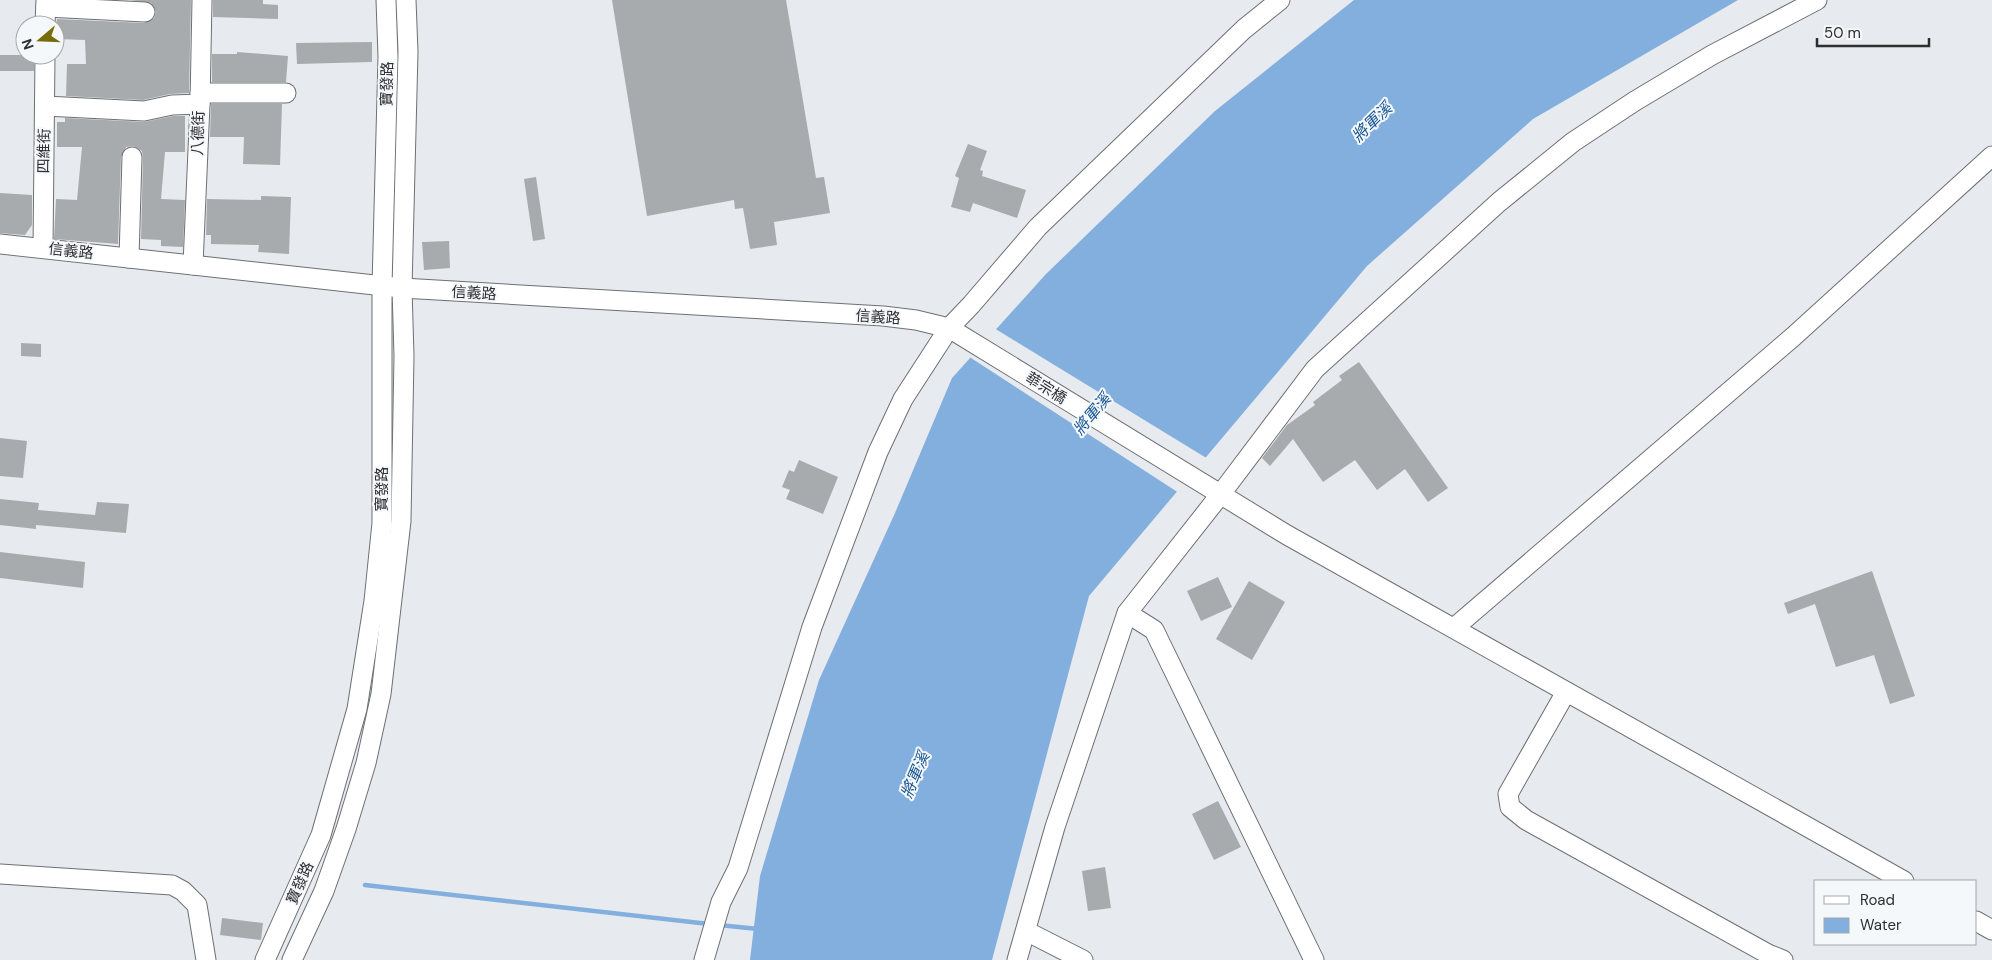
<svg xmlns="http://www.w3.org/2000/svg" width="1992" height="960" viewBox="0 0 1992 960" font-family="'DM Sans','Noto Sans TC',sans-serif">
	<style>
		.water { fill: #83afdf }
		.pier { fill: #e7eaee }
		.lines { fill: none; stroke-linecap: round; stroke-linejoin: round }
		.stream { stroke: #83afdf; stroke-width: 4.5 }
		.building { fill: #a8abae }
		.minor-casing { stroke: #6d7073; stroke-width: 21 }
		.minor { stroke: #fff; stroke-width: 19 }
		.labels { text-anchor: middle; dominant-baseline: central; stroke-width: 4; stroke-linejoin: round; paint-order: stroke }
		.street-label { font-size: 15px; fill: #2d2e30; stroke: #f5f8fb }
		.water-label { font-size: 16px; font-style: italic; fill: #1a5792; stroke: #f5f8fb }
	</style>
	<rect width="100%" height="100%" fill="#e7eaee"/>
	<polygon class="water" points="1354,0 1738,0 1533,119 1367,266 1089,596 992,960 750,960 760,876 819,680 895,513 952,378 1046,274 1215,111"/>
	<polygon class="pier" points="994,328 1208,459 1179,493 968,356"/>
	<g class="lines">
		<g class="stream">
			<polyline points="365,885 709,924"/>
			<polyline points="719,925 758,929"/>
		</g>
	</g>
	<g class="building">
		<polygon points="130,0 191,0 189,93 170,94 143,100 66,96 67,64 86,64 85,40 55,39 57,19 144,23 154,18 156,12 151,3"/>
		<polygon points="213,0 263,0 263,4 278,5 278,19 213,17"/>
		<polygon points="612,0 786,0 816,178 824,177 830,213 774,222 777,245 750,249 743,208 735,209 734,200 647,216"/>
		<polygon points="372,42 372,62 297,64 296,43"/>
		<polygon points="237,52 288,56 286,82 212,82 212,54 237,54"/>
		<rect x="0" y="55" width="34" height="16"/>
		<polygon points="211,104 282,104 280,165 243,164 244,137 210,137"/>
		<polygon points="173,116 185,116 185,152 165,152 161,199 185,200 183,247 161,246 161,240 141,239 143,157 142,151 133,146 126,147 121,157 118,244 54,239 56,199 77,200 82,147 57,147 57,122 65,122 65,118 144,122"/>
		<polygon points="968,144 987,151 980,170 983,171 982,176 1026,190 1017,218 973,203 970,212 951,207 959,178 955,176"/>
		<polygon points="536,177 545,239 533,241 524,179"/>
		<polygon points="0,193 32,195 32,225 25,235 0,233"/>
		<polygon points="261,196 291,197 289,254 258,252 259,245 211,244 211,235 206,235 207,199 261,200"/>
		<polygon points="449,241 450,268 424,270 422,242"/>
		<polygon points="21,343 41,344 41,357 21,356"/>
		<polygon points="1359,362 1448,488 1428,502 1405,469 1377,490 1355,460 1323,482 1293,439 1270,466 1262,458 1287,425 1315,405 1313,402 1342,380 1339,376"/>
		<polygon points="0,438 27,441 23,478 0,476"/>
		<polygon points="799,460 838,477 823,514 786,499 790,490 782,487 789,470 794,472"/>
		<polygon points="0,499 39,503 38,510 95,515 97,502 129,504 126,533 36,525 36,529 0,525"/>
		<polygon points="0,552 85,562 83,588 0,578"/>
		<polygon points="1872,571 1915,696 1890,704 1874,655 1836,667 1815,604 1788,614 1784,603"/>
		<polygon points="1218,577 1232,607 1201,621 1187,591"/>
		<polygon points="1249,581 1285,602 1252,660 1216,639"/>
		<polygon points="1218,801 1241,847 1214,860 1192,814"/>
		<polygon points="1105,867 1111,908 1088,911 1082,871"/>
		<polygon points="222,918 263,923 261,940 220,935"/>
	</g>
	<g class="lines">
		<defs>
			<g id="minor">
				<polyline points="46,7 145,12"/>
				<polyline points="45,25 46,0"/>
				<polyline points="200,93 286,93"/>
				<polyline points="45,106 144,111 172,105 200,104"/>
				<polyline points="0,244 402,288 883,316 916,320 949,328 1287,535 1904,881"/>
				<polyline points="43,248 45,55"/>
				<polyline points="129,258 132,157"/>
				<polyline points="193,265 200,104 202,0"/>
				<polyline points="1127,613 1154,630 1314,960"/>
				<polyline points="1454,628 1794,336 1992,156"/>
				<polyline points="1566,692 1508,794 1510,807 1526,820 1768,954 1783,960"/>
				<polyline points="0,874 172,885 183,891 197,905 206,960"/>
				<polyline points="1976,921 1992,930"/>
				<polyline points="1026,931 1083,960"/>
				<polyline points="265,960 321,835 357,709 374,601 382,523 382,286 388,57 386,0"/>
				<polyline points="292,960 324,891 346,829 366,763 381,694 401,521 404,356 402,288 408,52 406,0"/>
				<polyline points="704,960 721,902 738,868 812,627 878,452 903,399 949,328 971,305 1038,227 1244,29 1280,0"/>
				<polyline points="1017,960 1055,827 1127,613 1220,495 1315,369 1499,202 1573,142 1635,101 1712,55 1817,0"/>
			</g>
		</defs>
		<use href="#minor" class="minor-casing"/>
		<use href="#minor" class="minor"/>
	</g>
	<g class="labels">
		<g class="street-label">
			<text transform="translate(387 84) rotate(-89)">寶發路</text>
			<text transform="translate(198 133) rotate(-88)">八德街</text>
			<text transform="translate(44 151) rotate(-89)">四維街</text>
			<text transform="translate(71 251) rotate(6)">信義路</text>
			<text transform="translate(474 293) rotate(3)">信義路</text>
			<text transform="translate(878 317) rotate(4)">信義路</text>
			<text transform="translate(1046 388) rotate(32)">華宗橋</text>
			<text transform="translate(382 489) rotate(-90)">寶發路</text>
			<text transform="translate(300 883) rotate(-66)">寶發路</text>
		</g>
		<g class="water-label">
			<text transform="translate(1372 122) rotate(-44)">將軍溪</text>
			<text transform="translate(1092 414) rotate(-50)">將軍溪</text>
			<text transform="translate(915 775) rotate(-67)">將軍溪</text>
		</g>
	</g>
	<rect x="1814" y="880" width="162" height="65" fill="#f5f8fb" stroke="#a5a7aa"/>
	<rect x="1824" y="896" width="25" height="8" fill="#ffffff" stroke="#a5a7aa"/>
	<text x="1860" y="905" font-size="15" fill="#2d2e30">Road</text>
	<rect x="1824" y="918" width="25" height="15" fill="#83afdf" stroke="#a5a7aa"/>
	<text x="1860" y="930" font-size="15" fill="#2d2e30">Water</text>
	<g transform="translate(40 40) rotate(251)"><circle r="24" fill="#f5f8fb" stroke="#a5a7aa"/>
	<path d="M0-4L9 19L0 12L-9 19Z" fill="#786c07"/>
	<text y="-8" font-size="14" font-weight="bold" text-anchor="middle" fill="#2d2e30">N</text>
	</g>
	<path d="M1817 38v8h112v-8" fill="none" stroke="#2d2e30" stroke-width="2.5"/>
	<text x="1824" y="38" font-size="15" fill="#2d2e30" stroke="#f5f8fb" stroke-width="4" paint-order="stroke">50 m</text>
</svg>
